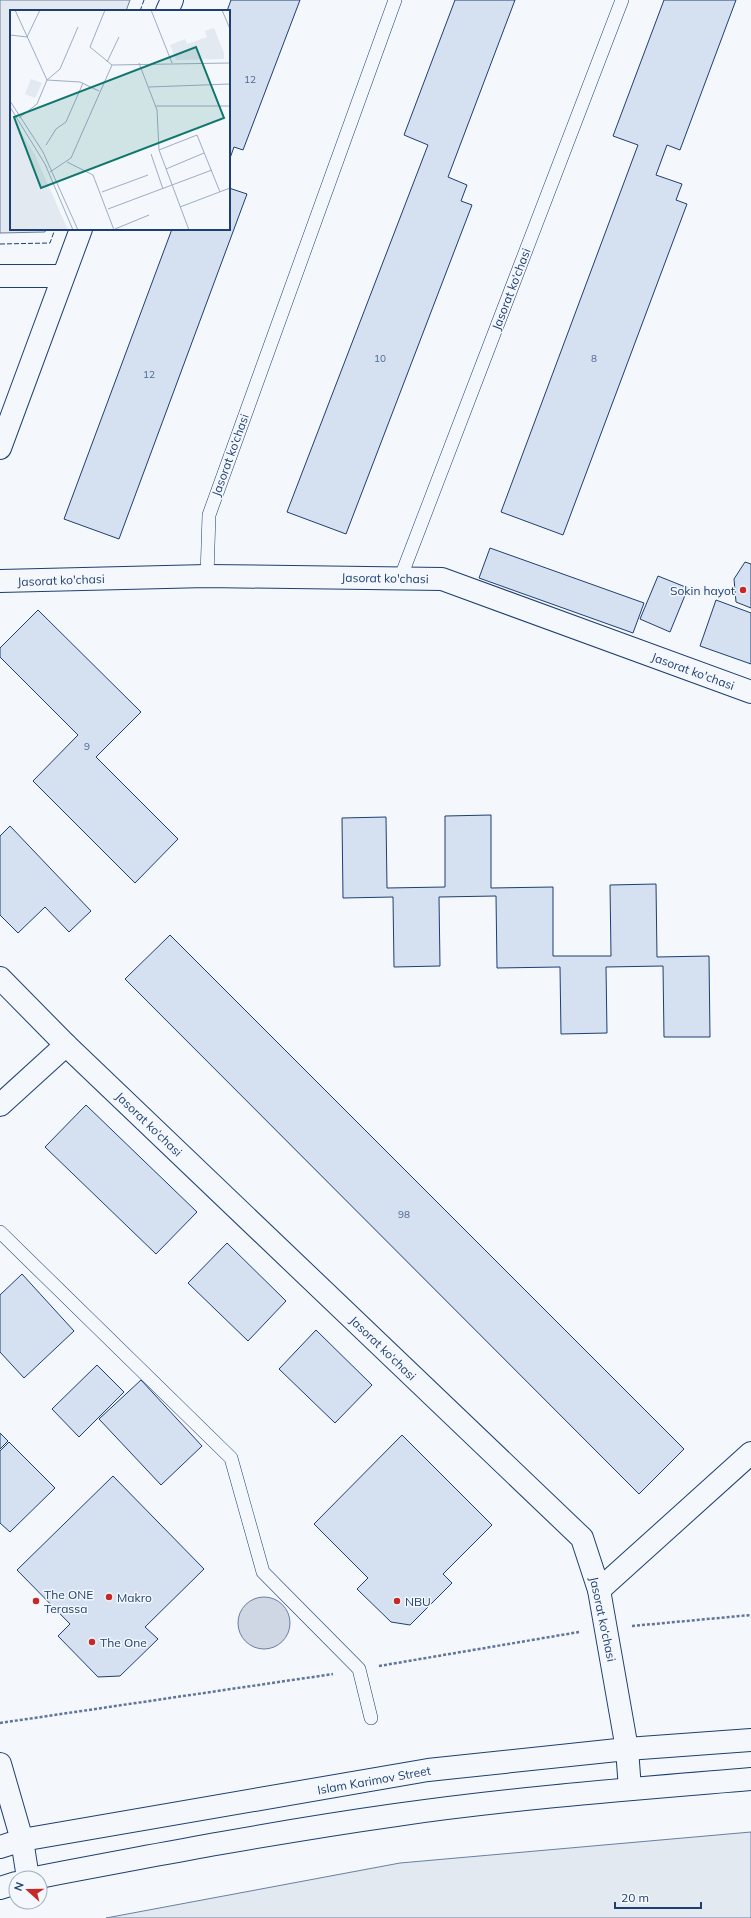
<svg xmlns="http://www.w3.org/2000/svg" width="751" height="1918" viewBox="0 0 751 1918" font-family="Mulish,sans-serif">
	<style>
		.green { fill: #e3e9f0; stroke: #687fa3 }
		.water { fill: #cfd7e4; stroke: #687fa3 }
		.building { fill: #d5e0f0; stroke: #1d3f73 }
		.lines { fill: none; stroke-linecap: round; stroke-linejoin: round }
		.service-casing { stroke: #1d3f73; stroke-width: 14 }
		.minor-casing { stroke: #1d3f73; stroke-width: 24 }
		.secondary-casing { stroke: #1d3f73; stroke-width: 24 }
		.path { stroke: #5e769c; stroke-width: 2.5; stroke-dasharray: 3 2; stroke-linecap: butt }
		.service { stroke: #f4f7fb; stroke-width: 13 }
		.minor { stroke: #f4f7fb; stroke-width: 22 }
		.secondary { stroke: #f4f7fb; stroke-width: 22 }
		.fence { stroke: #1d3f73; stroke-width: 1; stroke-dasharray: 5 2; stroke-linecap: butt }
		.poi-dot { fill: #c62828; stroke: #f4f7fb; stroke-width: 1.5 }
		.labels { text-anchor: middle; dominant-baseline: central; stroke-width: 3; stroke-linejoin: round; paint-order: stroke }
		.number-label { font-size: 10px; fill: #4b6792 }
		.street-label { font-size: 12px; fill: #1d3f73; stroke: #f4f7fb }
		.poi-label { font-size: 12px; fill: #1d3f73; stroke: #f4f7fb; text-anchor: start }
		.inset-road { fill: none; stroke: #9eadc5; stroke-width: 1 }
		.view { fill: #0f766e; fill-opacity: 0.15; stroke: #0f766e; stroke-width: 2 }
		.inset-edge { fill: none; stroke: #1d3f73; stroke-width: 2 }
	</style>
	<rect width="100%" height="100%" fill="#f4f7fb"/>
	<g class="green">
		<polygon points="0,0 130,0 126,11 11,11 11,229 46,229 45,232 0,233"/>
		<polygon points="751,1832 751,1918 106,1918 400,1863"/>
	</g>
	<circle class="water" cx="264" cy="1623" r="26"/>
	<g class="building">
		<polygon points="231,0 300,0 243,150 234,147 229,161 229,11 227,11"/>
		<polygon points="455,0 515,0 448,177 467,185 461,201 472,205 346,534 287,512 428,145 404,135"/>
		<polygon points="664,0 736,0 680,150 667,145 656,175 682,184 676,200 687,204 563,535 501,512 638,145 613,136"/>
		<polygon points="229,188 247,194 119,539 64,519 172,229 229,229"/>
		<polygon points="490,548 644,603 633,633 479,578"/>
		<polygon points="745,562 751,564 751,608 736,602 734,579"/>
		<polygon points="658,576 688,588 670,632 640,619"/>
		<polygon points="716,600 751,613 751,664 700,646"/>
		<polygon points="38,610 141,712 96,757 178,839 135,883 33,781 78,735 0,657 0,648"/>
		<polygon points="491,815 491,888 553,887 553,956 611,956 610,885 656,884 657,957 709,956 710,1037 664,1037 663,966 606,967 607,1033 561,1034 560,967 497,968 496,896 439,897 440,966 394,967 393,897 343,898 342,818 386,817 387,888 445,887 445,816"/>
		<polygon points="10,826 91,911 69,932 45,907 18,933 0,915 0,836"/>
		<polygon points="170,935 684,1449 639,1494 125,979"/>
		<polygon points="86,1105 197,1212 156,1254 45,1147"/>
		<polygon points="227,1243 286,1301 248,1341 188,1283"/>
		<polygon points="22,1274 74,1331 24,1378 0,1352 0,1295"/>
		<polygon points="316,1330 372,1385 335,1423 279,1369"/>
		<polygon points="97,1365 124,1392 79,1437 52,1409"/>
		<polygon points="141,1380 202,1446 161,1485 99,1419"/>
		<polygon points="0,1433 8,1441 0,1449"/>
		<polygon points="402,1435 492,1525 443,1574 452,1583 410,1625 391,1622 357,1589 368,1578 314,1524"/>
		<polygon points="9,1442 55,1488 10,1532 0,1523 0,1451"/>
		<polygon points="113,1476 204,1569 145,1627 158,1639 120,1676 98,1677 58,1636 70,1624 17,1570"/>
	</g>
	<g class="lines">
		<defs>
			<g id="service">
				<polyline points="207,576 209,515 395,0"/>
				<polyline points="400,579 622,0"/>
				<polyline points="0,1232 231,1458 263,1572 359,1669 371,1718"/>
			</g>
			<g id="minor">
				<polyline points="167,11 172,0"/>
				<polyline points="0,276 62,276"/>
				<polyline points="0,448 81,229"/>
				<polyline points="0,581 207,576 442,579 751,692"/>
				<polyline points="0,978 66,1045 582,1538 599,1590 627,1749 630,1789"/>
				<polyline points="0,1105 66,1045"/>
				<polyline points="599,1590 751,1453"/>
				<polyline points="0,1764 22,1840 28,1878"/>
			</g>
			<g id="secondary">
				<polyline points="0,1847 22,1840 428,1770 627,1749 751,1740"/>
				<path d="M34 1878C155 1855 275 1832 396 1815 514 1798 633 1789 751 1779"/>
				<polyline points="0,1888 16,1883"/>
			</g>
		</defs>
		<use href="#service" class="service-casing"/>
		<use href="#minor" class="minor-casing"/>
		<use href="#secondary" class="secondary-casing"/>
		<g class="path">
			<polyline points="632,1626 751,1615"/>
			<polyline points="379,1666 579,1632"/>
			<polyline points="0,1723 333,1674"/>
		</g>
		<use href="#service" class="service"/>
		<use href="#minor" class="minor"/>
		<use href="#secondary" class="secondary"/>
		<g class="fence">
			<polyline points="140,11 144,0"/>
			<polyline points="0,244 50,243 55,229"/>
		</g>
	</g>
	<g class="poi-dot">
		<circle cx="743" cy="590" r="4"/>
		<circle cx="109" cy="1597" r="4"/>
		<circle cx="36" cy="1601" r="4"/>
		<circle cx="397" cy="1601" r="4"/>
		<circle cx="92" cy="1642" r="4"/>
	</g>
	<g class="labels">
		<g class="number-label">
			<text x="250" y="79">12</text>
			<text x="380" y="358">10</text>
			<text x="594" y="358">8</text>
			<text x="149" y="374">12</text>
			<text x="87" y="746">9</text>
			<text x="404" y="1214">98</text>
		</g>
		<g class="street-label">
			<text transform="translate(511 289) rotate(-69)">Jasorat ko‘chasi</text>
			<text transform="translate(230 455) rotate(-70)">Jasorat ko‘chasi</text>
			<text transform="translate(385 578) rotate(1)">Jasorat ko'chasi</text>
			<text transform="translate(61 580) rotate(-2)">Jasorat ko'chasi</text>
			<text transform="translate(693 671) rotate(20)">Jasorat ko'chasi</text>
			<text transform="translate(149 1124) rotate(44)">Jasorat ko‘chasi</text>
			<text transform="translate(383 1348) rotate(44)">Jasorat ko‘chasi</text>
			<text transform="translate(603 1619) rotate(78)">Jasorat ko‘chasi</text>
			<text transform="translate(374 1780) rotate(-10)">Islam Karimov Street</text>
		</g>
		<g class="poi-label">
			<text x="735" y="590" text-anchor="end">Sokin hayot</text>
			<text x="44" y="1594">The ONE<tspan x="44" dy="14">Terassa</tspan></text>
			<text x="117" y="1597">Makro</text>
			<text x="405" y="1601">NBU</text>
			<text x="100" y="1642">The One</text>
		</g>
	</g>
	<g transform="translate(10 10)">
		<rect width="220" height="220" fill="#f4f7fb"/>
		<path d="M204 18 214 43V49L166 50 160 35 175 29 177 34 197 27 195 21ZM21 69 32 73 25 88 15 84ZM0 105 24 143 58 220H0Z" fill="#e3e9f0"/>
		<path class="inset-road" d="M5 0 37 70M95 0 80 37 102 55M141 0 162 53M212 0 220 19M0 25 17 27 30 0M97 52 109 27M129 53 147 100 149 140 179 220M37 70 70 72 89 81M139 77 220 74M0 91 33 142 68 220M146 96H220M0 97 35 154 63 220M9 108 27 94 37 70 50 59 68 17M36 135 46 119 56 112 73 73M149 140 187 125 210 182M141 144 153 179M57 152 83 165 104 220M156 159 194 143M40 162 61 148 102 55 220 53M92 182 138 165M170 197 220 178M98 199 202 160M105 219 139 205"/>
		<path class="view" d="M186 37 214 108 31 178 4 107Z"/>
		<rect width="220" height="220" class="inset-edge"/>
	</g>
	<g transform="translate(28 1890) rotate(291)"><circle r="19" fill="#f4f7fb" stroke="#9eadc5"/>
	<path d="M0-3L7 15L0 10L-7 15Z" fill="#c62828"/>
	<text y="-6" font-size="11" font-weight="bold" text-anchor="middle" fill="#1d3f73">N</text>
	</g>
	<path d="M615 1902v6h86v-6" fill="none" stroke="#1d3f73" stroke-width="2"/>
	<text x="621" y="1902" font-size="12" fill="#1d3f73" stroke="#f4f7fb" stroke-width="3" paint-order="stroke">20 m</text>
</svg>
